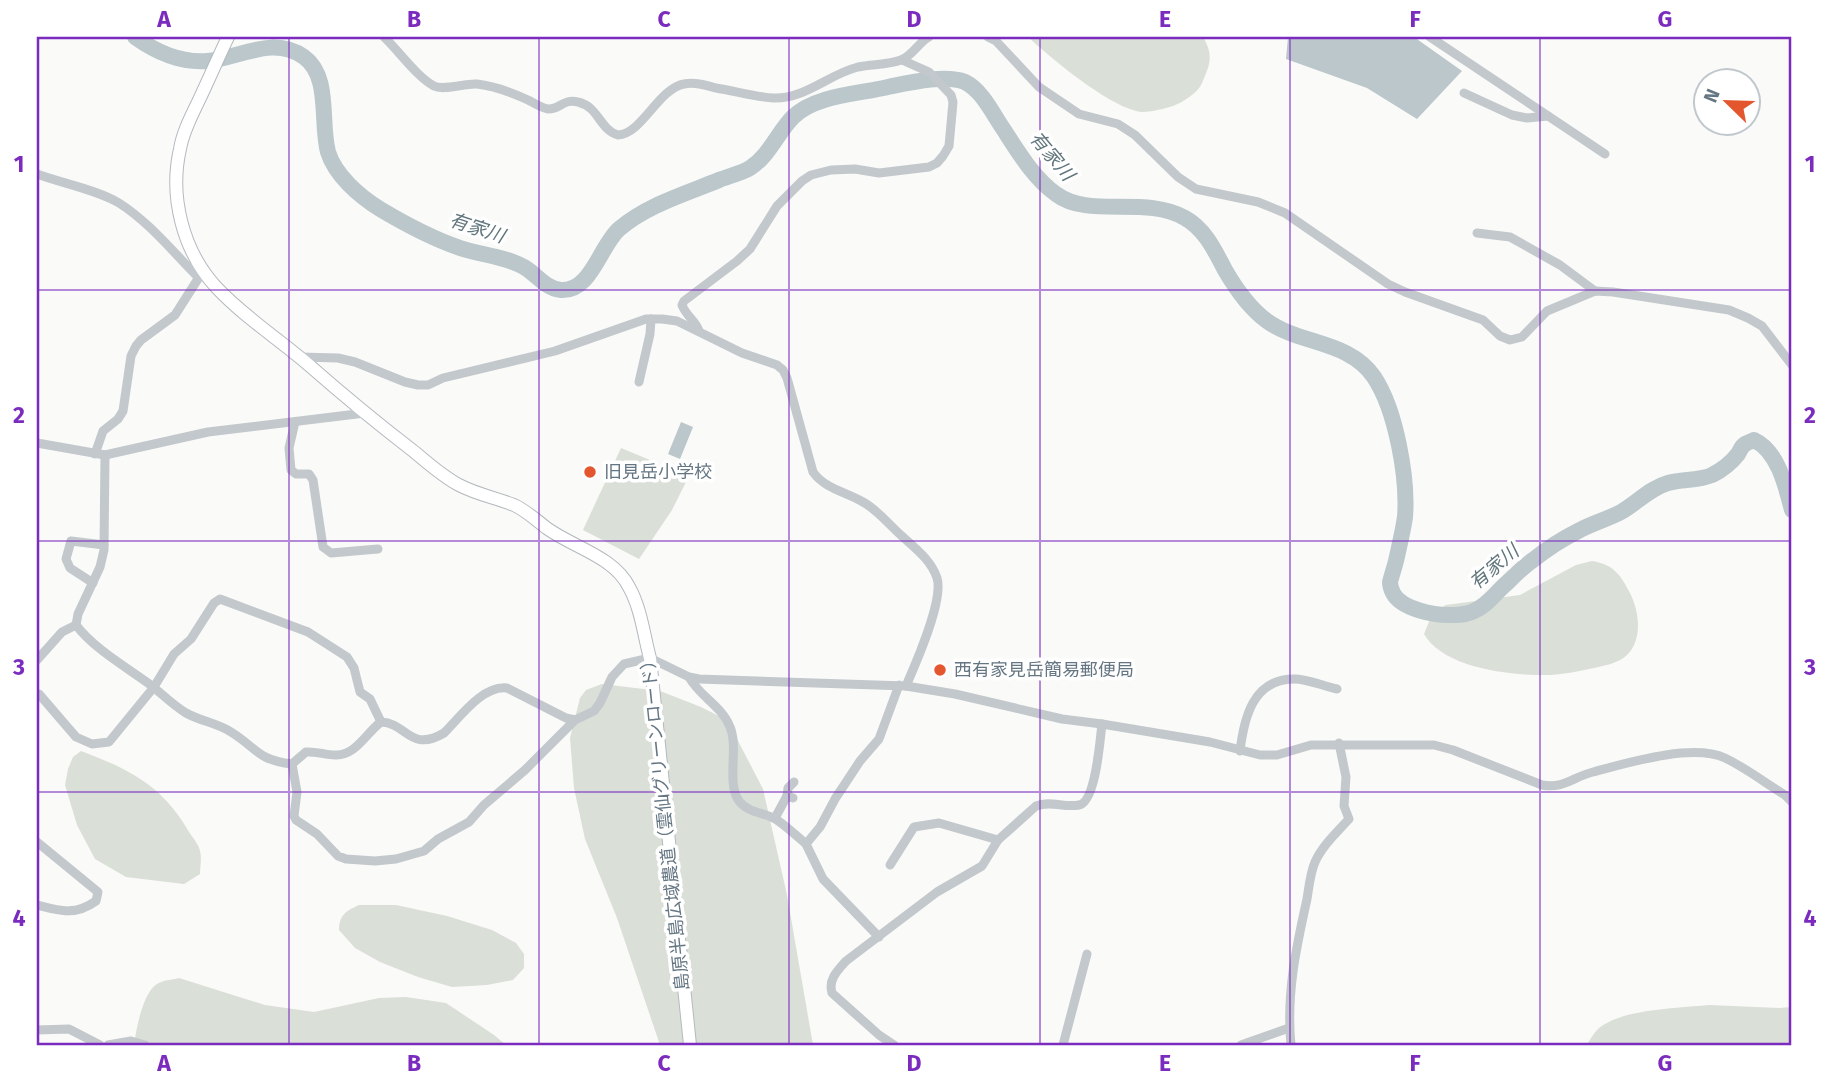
<svg xmlns="http://www.w3.org/2000/svg" width="1829" height="1082" viewBox="0 0 1829 1082" font-family="'Fira Sans','Noto Sans JP',sans-serif">
	<style>
		.green { fill: #dadfd7 }
		.water { fill: #bbc7cb }
		.lines { fill: none; stroke-linecap: round; stroke-linejoin: round }
		.river { stroke: #bbc7cb; stroke-width: 16 }
		.secondary-casing { stroke: #b3babf; stroke-width: 14 }
		.street { stroke: #c3c8cc; stroke-width: 9 }
		.secondary { stroke: #fff; stroke-width: 12 }
		.grid { fill: none; stroke: #7b2cbf; stroke-width: 2; stroke-opacity: 0.55 }
		.poi-dot { fill: #e4572e; stroke: #fff; stroke-width: 2.5 }
		.labels { text-anchor: middle; dominant-baseline: central; stroke-width: 7; stroke-linejoin: round; paint-order: stroke }
		.poi-label { font-size: 18px; fill: #657683; stroke: #fff; text-anchor: start }
		.street-label { font-size: 18px; fill: #657683; stroke: #fff }
		.water-label { font-size: 19px; font-style: italic; fill: #60757c; stroke: #fff }
		.neatline { fill: none; stroke: #7b2cbf; stroke-width: 2.5 }
		.grid-label { font-size: 23px; text-anchor: middle; font-weight: bold; fill: #7b2cbf }
	</style>
	<rect width="100%" height="100%" fill="#fafaf8"/>
	<g class="green">
		<path d="M1028 37H1203C1214 55 1210 65 1202 83 1198 93 1183 102 1173 106 1162 109 1146 114 1136 111 1105 103 1052 59 1028 37Z"/>
		<polygon points="621,448 686,475 687,480 672,510 639,559 583,530"/>
		<path d="M1592 561C1614 565 1620 574 1630 593 1639 611 1643 638 1628 654 1618 664 1603 666 1589 669 1576 672 1564 674 1551 675 1514 676 1444 669 1424 634L1433 612 1446 605 1520 595 1576 565Z"/>
		<polygon points="602,684 660,691 701,707 719,716 735,735 763,789 787,895 813,1045 660,1045 617,918 585,839 574,788 570,738 580,698 586,690"/>
		<path d="M81 751C129 769 163 786 189 832 193 838 199 845 200 851 202 858 200 867 200 874L184 884 126 877 95 859 77 825 65 785 68 769 73 757Z"/>
		<path d="M359 905H396L447 916 492 930 516 943 524 954V968L513 980 487 985 452 987 418 977 380 962 355 948 339 930C339 915 346 911 359 905Z"/>
		<path d="M179 978 265 1005 314 1012 379 998 406 997 446 1003 494 1035 506 1045H134C136 1030 143 992 157 984 163 980 172 980 179 978Z"/>
		<path d="M1709 1005 1779 1008 1792 1007V1045H1587C1591 1037 1597 1028 1605 1024 1630 1009 1679 1008 1709 1005Z"/>
	</g>
	<g class="water">
		<polygon points="1288,37 1414,37 1462,71 1417,119 1367,88 1286,59"/>
		<polygon points="681,422 693,427 680,459 668,454"/>
	</g>
	<g class="lines">
		<path class="river" d="M135 37C156 52 181 63 207 61 240 58 273 35 304 57 331 76 320 123 328 152 335 175 359 196 380 209 405 224 431 238 460 248 481 255 504 256 524 267 536 274 546 289 561 290 591 292 600 246 619 229 647 205 685 194 719 180 729 176 742 173 750 168 769 156 778 132 793 117 815 95 859 94 888 87 908 83 945 74 965 82 981 90 991 110 1000 124 1016 148 1032 177 1056 194 1089 219 1145 195 1185 218 1205 229 1215 251 1225 270 1236 289 1249 308 1267 321 1300 345 1349 340 1374 377 1396 410 1408 478 1405 517 1403 531 1399 547 1396 561 1396 562 1390 581 1390 582 1390 586 1391 589 1393 593 1401 609 1435 616 1453 615 1459 615 1468 614 1474 611 1488 605 1497 591 1508 582 1516 574 1524 566 1533 560 1548 548 1564 538 1580 530 1593 523 1608 519 1621 512 1637 503 1650 488 1668 483 1683 479 1698 481 1712 475 1722 470 1731 463 1738 454 1740 451 1741 447 1744 445 1747 442 1751 442 1754 440 1778 451 1786 487 1792 510"/>
		<defs>
			<path id="secondary" d="M228 37C218 58 209 79 199 100 192 115 183 131 180 149 169 197 183 251 216 287 244 317 279 339 310 366 343 395 377 423 412 450 427 462 442 476 459 485 476 494 496 498 514 505 527 511 537 521 548 529 575 548 614 557 629 587 641 608 644 636 650 658L690 1045"/>
		</defs>
		<use href="#secondary" class="secondary-casing"/>
		<g class="street">
			<path d="M384 37C399 51 417 77 434 86 444 91 465 83 477 84 494 86 513 93 528 100 534 103 541 108 548 109 559 110 564 98 578 102 599 107 599 129 618 135 642 134 658 89 684 84 695 82 705 85 716 88 735 91 755 97 774 98 805 99 829 74 858 67 872 64 888 65 901 60 912 56 919 42 929 37"/>
			<polyline points="988,37 996,41 1039,87 1079,114 1118,124 1135,135 1178,177 1196,189 1258,202 1285,213 1388,284 1405,292 1483,320 1500,336 1510,340 1522,337 1547,311 1595,291 1613,292 1729,310 1748,318 1762,326 1792,365"/>
			<polyline points="1430,37 1605,154"/>
			<polyline points="1464,93 1512,115 1527,118 1548,116"/>
			<path d="M37 174C61 183 98 190 119 203 149 222 173 252 198 277"/>
			<polyline points="1477,233 1510,237 1560,265 1595,291"/>
			<path d="M699 331C696 321 686 316 682 305L684 301 737 261 750 249 777 206 802 181 811 175 831 170 855 169 879 173 929 167 937 163 943 156 949 146 953 102 951 95 929 72 902 60"/>
			<path d="M300 357 338 358 355 362 405 382 418 385H428L443 378 555 351 646 319H662L677 321 742 353 777 365 783 370 787 378 813 472C825 489 846 492 863 502 879 511 889 525 903 537 916 549 931 560 937 578 944 600 916 663 906 686"/>
			<polyline points="639,382 650,334 651,319"/>
			<polyline points="295,422 289,448 291,470 296,474 309,474 313,480 323,547 331,553 378,549"/>
			<polyline points="37,443 105,455 208,432 365,413"/>
			<polyline points="95,454 103,431 118,419 123,411 131,356 136,346 141,340 175,315 203,271"/>
			<path d="M105 455 104 550 100 567 78 614 76 625C94 649 128 668 152 686 163 695 174 706 186 713 200 721 217 723 231 732 257 748 257 760 292 764L306 752C316 751 325 755 335 755 356 756 366 733 381 722 407 723 410 753 444 733 460 717 483 685 507 688L566 718 575 720"/>
			<polyline points="93,583 70,568 66,559 71,541 104,545"/>
			<polyline points="37,660 62,632 76,625"/>
			<path d="M689 677C699 696 722 706 730 727 739 748 726 783 739 801 749 814 765 812 777 820 787 827 797 836 806 844"/>
			<polyline points="37,694 39,694 76,737 92,744 109,742 154,687 174,654 191,639 214,603 220,599 308,632 347,657 354,668 360,692 370,699 381,722"/>
			<path d="M1240 751C1244 718 1253 679 1294 679 1308 679 1323 686 1337 689"/>
			<path d="M292 764 297 792 294 816 296 820 317 834 338 856 346 859 375 861 396 859 424 851 438 839 469 822 484 805 525 770 575 720 594 711 600 703 612 677 624 664 650 658 689 677 699 679 906 686 955 694 1062 719 1102 724 1210 742 1260 755H1277L1311 745H1434L1453 750 1542 785C1564 789 1573 777 1593 772 1627 763 1692 743 1725 758 1746 768 1765 783 1785 795L1792 802"/>
			<polyline points="787,796 788,788 794,782"/>
			<polyline points="775,818 787,796 793,798"/>
			<path d="M37 842 98 892 96 901C75 916 60 911 37 905"/>
			<polyline points="890,865 914,827 939,823 998,840"/>
			<polyline points="879,937 823,879 806,844 820,827 835,799 860,761 879,739 899,685"/>
			<polyline points="37,1030 69,1029 100,1045"/>
			<polyline points="108,1045 131,1041 145,1045"/>
			<path d="M894 1045 879 1035 832 993C828 980 837 971 846 961L937 892 982 866 998 840 1036 806C1050 800 1064 808 1079 805 1096 802 1100 739 1102 724"/>
			<polyline points="1063,1045 1087,954"/>
			<polyline points="1241,1045 1289,1028"/>
			<path d="M1291 1045C1286 995 1296 948 1307 899 1309 887 1310 874 1315 862 1322 846 1337 832 1349 819L1344 806 1346 777 1339 743"/>
		</g>
		<use href="#secondary" class="secondary"/>
	</g>
	<path class="grid" d="M289 37V1045M539 37V1045M789 37V1045M1040 37V1045M1290 37V1045M1540 37V1045M37 290H1792M37 541H1792M37 792H1792"/>
	<g class="poi-dot">
		<circle cx="590" cy="472" r="7"/>
		<circle cx="940" cy="670" r="7"/>
	</g>
	<g class="labels">
		<g class="poi-label">
			<text x="604" y="472">旧見岳小学校</text>
			<text x="954" y="670">西有家見岳簡易郵便局</text>
		</g>
		<g class="street-label">
			<text transform="translate(665 821) rotate(-96)">島原半島広域農道（雲仙グリーンロード）</text>
		</g>
		<g class="water-label">
			<text transform="translate(1052 156) rotate(50)">有家川</text>
			<text transform="translate(477 228) rotate(18)">有家川</text>
			<text transform="translate(1494 567) rotate(-40)">有家川</text>
		</g>
	</g>
	<rect width="1829" height="1082" fill="none" stroke="#ffffff" stroke-width="77"/>
	<g transform="translate(1727 102) rotate(293)"><circle r="33" fill="#ffffff" stroke="#c1c8cd" stroke-width="2"/>
	<path d="M0-5L12 26L0 18L-12 26Z" fill="#e4572e"/>
	<text y="-10" font-size="19" font-weight="bold" text-anchor="middle" fill="#657683">N</text>
	</g>
	<rect x="38" y="38" width="1752" height="1006" class="neatline"/>
	<g class="grid-label">
		<text x="164" y="27">A</text>
		<text x="414" y="27">B</text>
		<text x="664" y="27">C</text>
		<text x="914" y="27">D</text>
		<text x="1165" y="27">E</text>
		<text x="1415" y="27">F</text>
		<text x="1665" y="27">G</text>
		<text x="19" y="172">1</text>
		<text x="1810" y="172">1</text>
		<text x="19" y="423">2</text>
		<text x="1810" y="423">2</text>
		<text x="19" y="675">3</text>
		<text x="1810" y="675">3</text>
		<text x="19" y="926">4</text>
		<text x="1810" y="926">4</text>
		<text x="164" y="1071">A</text>
		<text x="414" y="1071">B</text>
		<text x="664" y="1071">C</text>
		<text x="914" y="1071">D</text>
		<text x="1165" y="1071">E</text>
		<text x="1415" y="1071">F</text>
		<text x="1665" y="1071">G</text>
	</g>
</svg>
